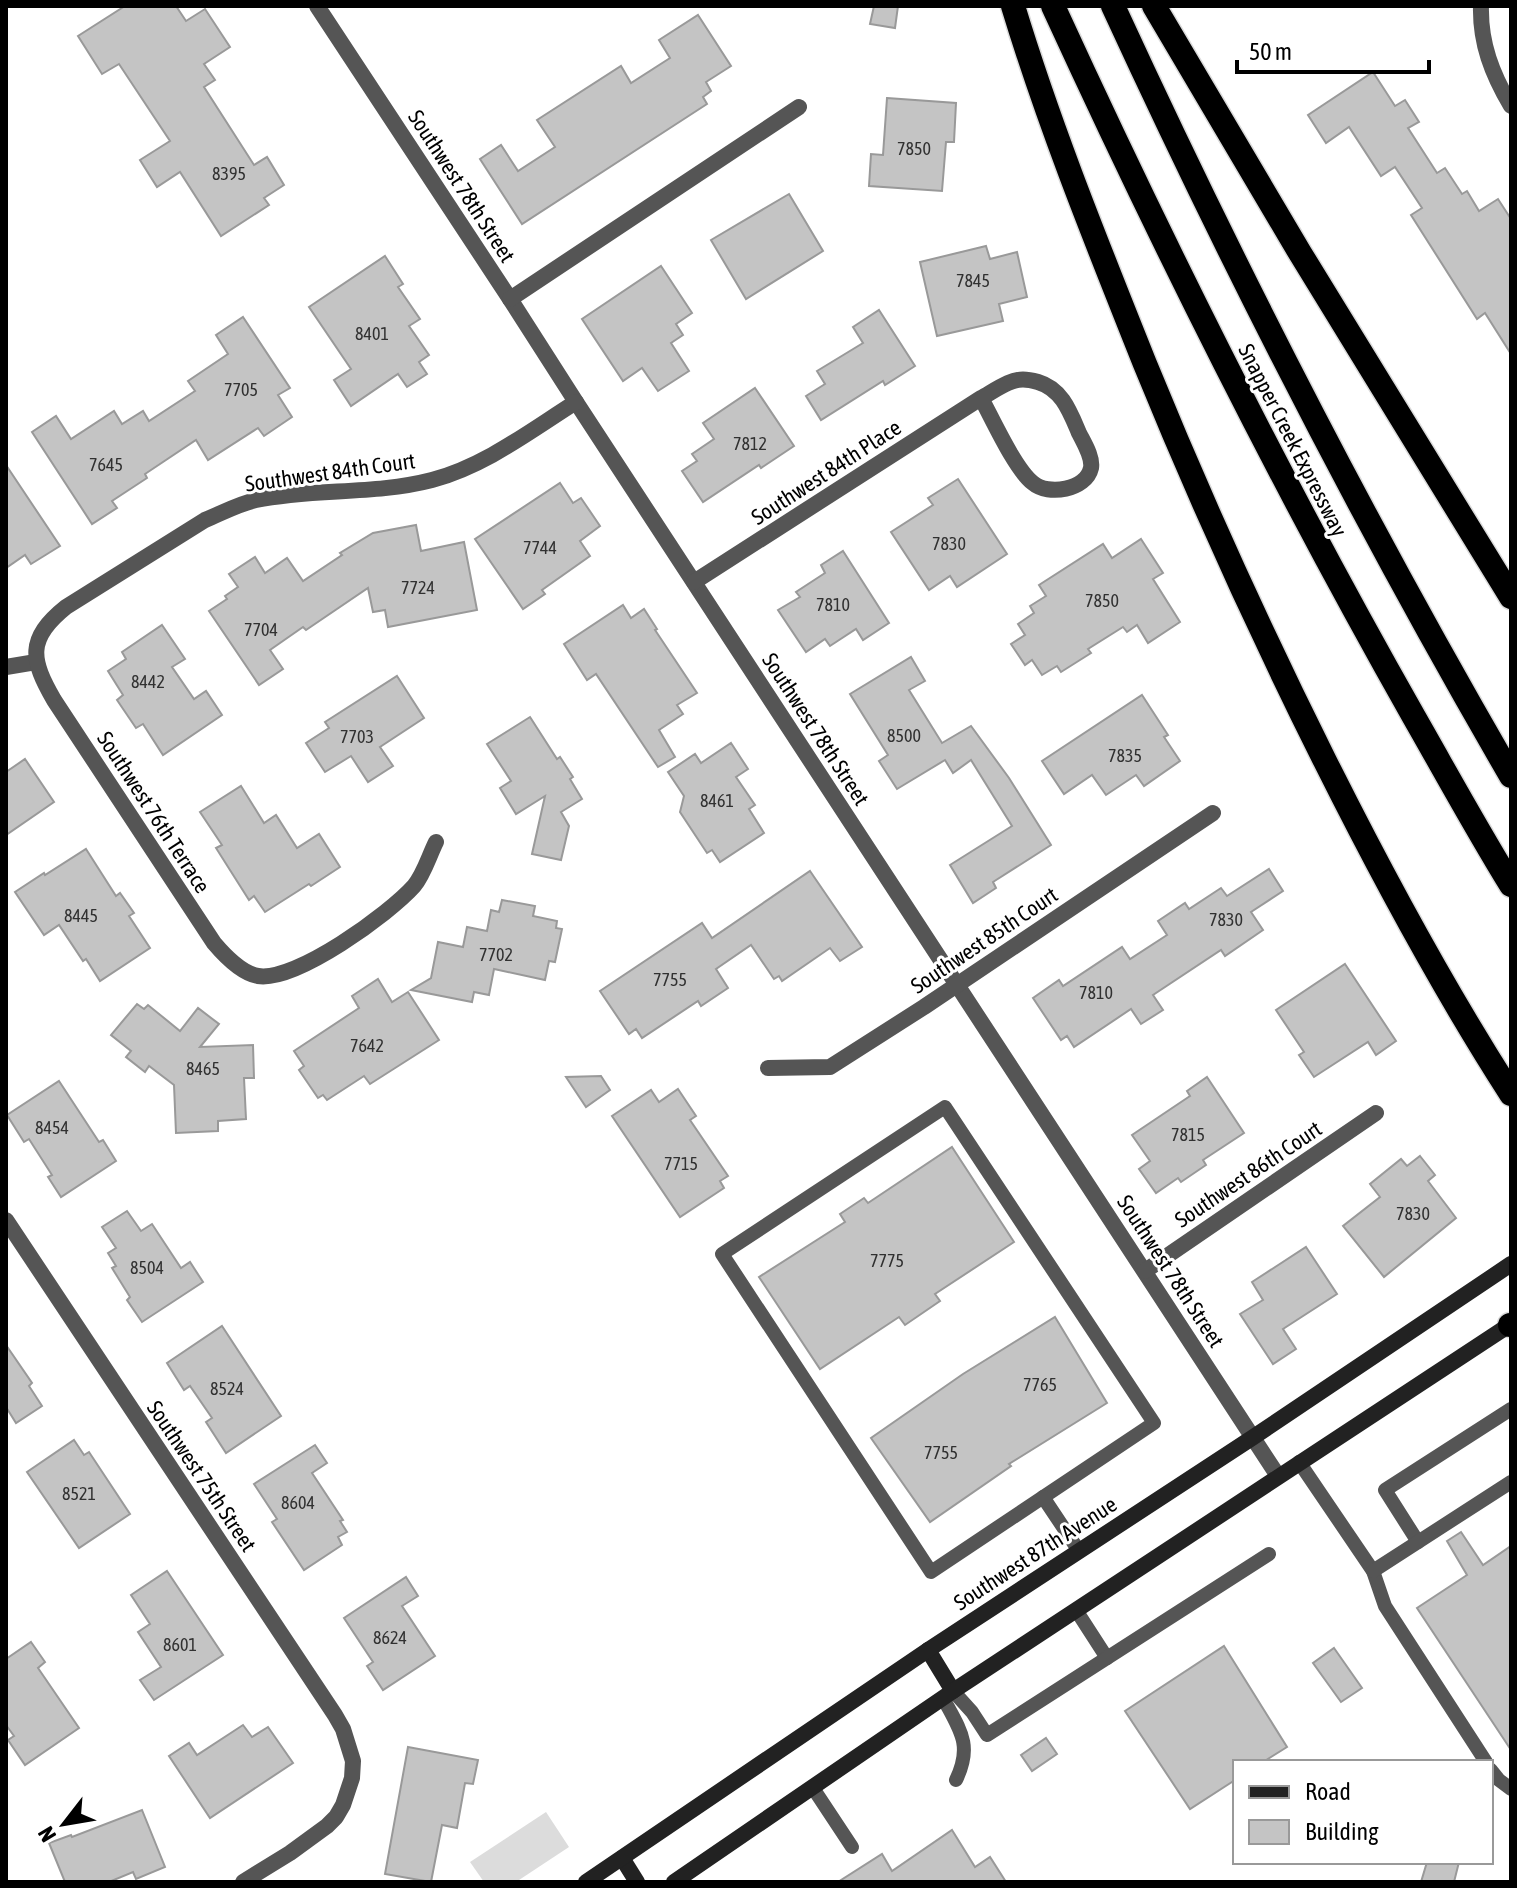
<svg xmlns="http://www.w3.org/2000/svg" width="1517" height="1888" viewBox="0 0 1517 1888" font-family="'Asap Condensed',sans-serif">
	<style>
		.green { fill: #dcdcdc }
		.building { fill: #c4c4c4; stroke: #999; stroke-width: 2 }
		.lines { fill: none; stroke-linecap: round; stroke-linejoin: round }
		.highway-casing { stroke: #dbdbdb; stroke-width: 27 }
		.lane { stroke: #555; stroke-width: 14 }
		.street { stroke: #555; stroke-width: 16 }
		.secondary { stroke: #222; stroke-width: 16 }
		.highway { stroke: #000; stroke-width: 24 }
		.labels { text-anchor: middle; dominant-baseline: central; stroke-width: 6; stroke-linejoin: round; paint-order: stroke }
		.number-label { font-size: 18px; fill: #313131 }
		.street-label { font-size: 22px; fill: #000; stroke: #fff }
	</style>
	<rect width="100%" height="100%" fill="#fff"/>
	<polygon class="green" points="546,1812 569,1847 516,1882 484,1882 470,1862"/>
	<g class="building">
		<polygon points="125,6 176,6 186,21 205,9 230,47 204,64 215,80 204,87 254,165 267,157 284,185 264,198 269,205 221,236 180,172 157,187 140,160 170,141 119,64 102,74 78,36"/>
		<polygon points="874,6 898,6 895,28 870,24"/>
		<polygon points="698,15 731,66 706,82 711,91 703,97 707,104 522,224 480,159 501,145 518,171 555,147 537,120 621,66 631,83 670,58 659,40"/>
		<polygon points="1373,72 1395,106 1405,100 1419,122 1408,128 1437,173 1445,168 1462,194 1467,191 1479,211 1498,199 1511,219 1511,354 1485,313 1477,319 1411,215 1422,208 1395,167 1381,176 1349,127 1326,143 1308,115"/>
		<polygon points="887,98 956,103 954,142 946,142 942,191 869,186 871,154 883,155"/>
		<polygon points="789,194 823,251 746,299 711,240"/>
		<polygon points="986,246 990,259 1017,252 1027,297 999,304 1003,321 937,336 920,262"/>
		<polygon points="385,256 403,284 398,287 420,319 409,326 429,355 419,362 427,374 407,387 398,374 351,406 334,380 351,369 309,307"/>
		<polygon points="661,266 692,313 676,324 683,335 671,343 689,371 658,391 642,368 623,381 582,319"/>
		<polygon points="879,310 915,366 885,385 883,381 821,420 806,396 825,384 817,371 863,343 853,327"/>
		<polygon points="243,317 290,388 278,395 292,417 264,436 258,428 208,460 196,440 145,474 147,478 112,501 117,508 92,524 32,432 56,416 71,439 114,411 122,424 143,411 149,421 195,391 188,381 228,354 216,335"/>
		<polygon points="755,388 794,446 761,468 759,465 703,502 682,471 697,461 692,454 714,439 703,423"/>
		<polygon points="6,465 60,546 31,564 25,555 6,568"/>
		<polygon points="958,479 1007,554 957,587 950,576 929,590 891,532 933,505 928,498"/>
		<polygon points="560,483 573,503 581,498 600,526 580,541 590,556 542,590 545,594 523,609 475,539"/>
		<polygon points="416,525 421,551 464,542 477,610 388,627 385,610 373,612 368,588 306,630 303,627 270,650 283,669 259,685 209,611 227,599 225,596 238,587 229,574 255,557 265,573 287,558 303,581 342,555 340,553 373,533"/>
		<polygon points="1141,539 1163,573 1153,579 1180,622 1148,643 1137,625 1127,632 1123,627 1088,649 1091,653 1061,672 1057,666 1042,675 1032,660 1025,665 1011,644 1025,635 1018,624 1034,613 1030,606 1046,596 1039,585 1103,544 1112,558"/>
		<polygon points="843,551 889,623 863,640 856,629 830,646 825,639 806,652 778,610 800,597 796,592 825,573 821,565"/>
		<polygon points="623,605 631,618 644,609 657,629 655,630 697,693 677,705 683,714 659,730 675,757 658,767 596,674 587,680 564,644"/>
		<polygon points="162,625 185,659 172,667 194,699 206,691 222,715 163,755 143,724 136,728 117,700 123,695 108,671 126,659 122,652"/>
		<polygon points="911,657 925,681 909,690 942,743 971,726 1009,778 1051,845 993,882 996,888 973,903 950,865 1012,826 971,760 953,773 945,760 897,789 879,761 888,755 850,694"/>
		<polygon points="397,676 424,718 380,747 393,766 368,782 351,756 325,772 306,743 329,728 325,722"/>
		<polygon points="1142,695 1168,735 1164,737 1180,761 1144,786 1136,775 1106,795 1092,775 1064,794 1042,761"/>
		<polygon points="530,717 557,759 560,757 573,777 570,779 582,799 561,812 569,826 561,860 532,854 545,796 516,814 500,788 511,781 487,744"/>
		<polygon points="731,743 748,769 736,777 755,805 749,809 764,833 720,862 712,850 707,853 680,812 684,796 668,772 695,754 701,763"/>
		<polygon points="25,759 54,802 6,835 6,772"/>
		<polygon points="241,786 264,823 276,815 297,848 319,834 340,867 311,886 309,884 265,912 254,896 249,900 216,848 222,845 200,812"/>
		<polygon points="86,849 116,896 120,893 134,913 129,916 150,948 100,981 86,959 83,961 59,925 44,935 15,892 44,873 45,875"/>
		<polygon points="1269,869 1283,891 1251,912 1263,930 1225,956 1221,950 1153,995 1163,1010 1141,1024 1131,1009 1074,1047 1067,1036 1061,1040 1033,998 1059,980 1063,986 1122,947 1130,959 1167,935 1158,921 1185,903 1189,909 1221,888 1227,896"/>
		<polygon points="810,871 862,947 840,961 830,948 782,981 779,976 774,979 751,945 716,969 728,988 701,1006 698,1001 642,1038 636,1029 629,1034 600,991 702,923 712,938"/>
		<polygon points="502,900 535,906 533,916 557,921 556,928 562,929 555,962 549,961 545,980 494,969 489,995 474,992 472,1002 411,990 431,978 438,942 463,947 467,927 487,931 491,910 499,912"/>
		<polygon points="1345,964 1396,1041 1376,1055 1368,1042 1314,1077 1299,1055 1304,1052 1276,1010"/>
		<polygon points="378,979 392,1002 408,992 439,1040 370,1084 364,1076 327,1100 323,1095 318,1098 299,1070 304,1066 294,1051 359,1008 352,996"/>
		<polygon points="137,1004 144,1009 148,1005 180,1031 198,1008 219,1024 200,1047 253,1045 254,1078 244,1078 246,1119 218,1121 218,1131 176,1133 174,1085 149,1066 145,1072 126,1057 131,1051 111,1035"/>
		<polygon points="601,1076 610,1090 586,1107 566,1077"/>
		<polygon points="1207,1077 1244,1133 1203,1160 1206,1165 1181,1182 1178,1178 1156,1193 1139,1169 1150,1161 1132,1135 1190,1096 1187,1091"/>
		<polygon points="59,1081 99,1142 103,1140 116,1161 61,1197 48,1177 52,1175 29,1139 24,1142 7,1115"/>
		<polygon points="678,1089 696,1116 690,1120 728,1176 720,1181 724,1188 680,1217 612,1116 651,1090 659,1102"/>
		<polygon points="952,1147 1014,1242 935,1294 940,1301 905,1325 899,1317 820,1369 759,1277 845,1222 840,1214 864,1198 868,1203"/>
		<polygon points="1420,1156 1435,1175 1428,1181 1456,1218 1384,1277 1343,1226 1380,1197 1370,1184 1401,1159 1407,1166"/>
		<polygon points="127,1211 141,1231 152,1224 181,1268 190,1262 203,1282 142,1322 127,1300 130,1297 112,1268 116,1266 108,1253 116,1248 102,1227"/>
		<polygon points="1306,1247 1337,1294 1283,1329 1296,1349 1273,1364 1240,1314 1263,1300 1252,1282"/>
		<polygon points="1055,1317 1107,1403 1009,1464 1011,1466 930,1522 871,1438 963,1374"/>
		<polygon points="222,1326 281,1416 226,1453 206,1422 212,1418 190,1386 184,1390 167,1363"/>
		<polygon points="6,1345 32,1383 29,1386 42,1406 16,1423 6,1407"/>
		<polygon points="74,1440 84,1455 89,1452 130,1514 79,1548 27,1472"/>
		<polygon points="315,1445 327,1463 312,1473 343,1520 340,1521 347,1532 338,1537 342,1545 304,1570 272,1522 277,1519 254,1484"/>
		<polygon points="1461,1532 1483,1565 1511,1546 1511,1750 1417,1608 1467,1575 1447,1541"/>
		<polygon points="167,1571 223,1655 154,1700 140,1680 161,1667 138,1632 150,1624 131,1595"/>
		<polygon points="406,1577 418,1596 402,1606 435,1656 383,1690 367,1666 373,1662 344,1618"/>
		<polygon points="31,1642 45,1662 38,1668 79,1728 25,1765 8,1740 14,1736 6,1725 6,1659"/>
		<polygon points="1224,1646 1287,1747 1263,1762 1235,1762 1235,1780 1190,1809 1125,1711"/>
		<polygon points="1334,1648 1362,1688 1341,1702 1313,1663"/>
		<polygon points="243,1725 252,1737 268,1727 293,1763 210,1818 169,1756 189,1743 197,1755"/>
		<polygon points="1046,1738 1057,1754 1032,1771 1021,1755"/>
		<polygon points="408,1747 478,1760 473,1784 465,1783 457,1828 442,1825 431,1882 385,1874"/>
		<polygon points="142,1810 165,1867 136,1879 133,1872 109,1882 65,1882 49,1843 71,1835 72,1837"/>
		<polygon points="952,1830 975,1867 990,1857 1006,1882 838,1882 882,1854 892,1871"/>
		<polygon points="1427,1862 1459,1862 1454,1882 1421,1882"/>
	</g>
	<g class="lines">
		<defs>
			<g id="highway">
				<path d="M1013 6C1050 128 1098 246 1145 364 1200 499 1260 631 1325 761 1382 875 1442 987 1511 1094"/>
				<path d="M1053 6C1164 248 1283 486 1414 717 1446 773 1477 830 1511 885"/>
				<path d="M1113 6C1234 269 1366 526 1511 776"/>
				<polyline points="1154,6 1300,253 1511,597"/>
				<polyline points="1510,1325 1511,1325"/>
			</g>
		</defs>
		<use href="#highway" class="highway-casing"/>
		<g class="lane">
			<polygon points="945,1107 1154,1423 931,1572 722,1254"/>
			<polyline points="1299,1462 1373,1571 1385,1606 1486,1762"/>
			<polyline points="1043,1497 1079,1551"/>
			<polyline points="1418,1542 1385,1490 1511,1409"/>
			<polyline points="1373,1571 1511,1482"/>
			<polyline points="1076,1610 1107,1658"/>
			<polyline points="953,1691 972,1712 987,1735 1269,1554"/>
			<path d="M943 1698C960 1730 973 1745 956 1780"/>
			<polyline points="1491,1770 1499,1780 1511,1789"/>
			<polyline points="813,1788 852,1847"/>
		</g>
		<g class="street">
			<polyline points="317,6 510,299 576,402 1278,1476"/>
			<path d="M1481 6C1480 43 1492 74 1511 106"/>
			<polyline points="510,299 799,107"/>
			<path d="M694 582 981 398C993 420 1015 469 1033 483 1048 496 1086 490 1091 468 1093 457 1084 443 1079 433 1070 412 1062 389 1038 382 1027 379 1019 378 1008 383 999 387 990 393 981 398"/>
			<polyline points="6,667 36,662"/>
			<path d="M436 842C429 856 424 874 414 886 389 914 296 982 258 976 241 973 225 956 214 943L54 700C31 660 26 639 66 607L205 520C222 513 238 504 256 500 314 488 374 495 432 480 485 466 530 431 576 402"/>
			<polyline points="768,1068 830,1067 924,1007 1213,813"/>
			<polyline points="6,1220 335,1715 343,1729 353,1761 352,1778 343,1805 336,1817 327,1826 290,1853 243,1882"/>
			<polyline points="1145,1271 1376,1113"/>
		</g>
		<g class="secondary">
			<polyline points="928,1650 953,1691"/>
			<polyline points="622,1858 637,1882"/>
			<polyline points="586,1882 928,1650 1252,1438 1511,1264"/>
			<polyline points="674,1882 953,1691 1511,1324"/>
		</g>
		<use href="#highway" class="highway"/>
	</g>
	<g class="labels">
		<g class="number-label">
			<text x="914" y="148">7850</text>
			<text x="229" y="173">8395</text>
			<text x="973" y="280">7845</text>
			<text x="372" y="333">8401</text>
			<text x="241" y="389">7705</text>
			<text x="750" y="443">7812</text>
			<text x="106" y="464">7645</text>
			<text x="949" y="543">7830</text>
			<text x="540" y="547">7744</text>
			<text x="418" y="587">7724</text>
			<text x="1102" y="600">7850</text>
			<text x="833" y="604">7810</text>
			<text x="261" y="629">7704</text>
			<text x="148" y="681">8442</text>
			<text x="904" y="735">8500</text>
			<text x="357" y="736">7703</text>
			<text x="1125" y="755">7835</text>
			<text x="717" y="800">8461</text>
			<text x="81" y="915">8445</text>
			<text x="1226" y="919">7830</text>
			<text x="496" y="954">7702</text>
			<text x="670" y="979">7755</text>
			<text x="1096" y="992">7810</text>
			<text x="367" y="1045">7642</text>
			<text x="203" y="1068">8465</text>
			<text x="52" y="1127">8454</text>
			<text x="1188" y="1134">7815</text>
			<text x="681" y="1163">7715</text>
			<text x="1413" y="1213">7830</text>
			<text x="887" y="1260">7775</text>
			<text x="147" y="1267">8504</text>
			<text x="1040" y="1384">7765</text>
			<text x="227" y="1388">8524</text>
			<text x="941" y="1452">7755</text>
			<text x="79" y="1493">8521</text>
			<text x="298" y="1502">8604</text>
			<text x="390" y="1637">8624</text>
			<text x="180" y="1644">8601</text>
		</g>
		<g class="street-label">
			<text transform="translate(462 186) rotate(57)">Southwest 78th Street</text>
			<text transform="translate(1293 440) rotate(63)">Snapper Creek Expressway</text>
			<text transform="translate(330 472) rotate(-8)">Southwest 84th Court</text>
			<text transform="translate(826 472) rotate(-33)">Southwest 84th Place</text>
			<text transform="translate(816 729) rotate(57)">Southwest 78th Street</text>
			<text transform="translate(154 812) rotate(57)">Southwest 76th Terrace</text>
			<text transform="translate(984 940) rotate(-34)">Southwest 85th Court</text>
			<text transform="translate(1248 1174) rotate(-34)">Southwest 86th Court</text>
			<text transform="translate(1171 1271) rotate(57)">Southwest 78th Street</text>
			<text transform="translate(202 1476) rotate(56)">Southwest 75th Street</text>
			<text transform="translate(1035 1553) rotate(-33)">Southwest 87th Avenue</text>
		</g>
	</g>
	<rect width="1517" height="1888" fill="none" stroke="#000000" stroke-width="16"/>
	<rect x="1233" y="1760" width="260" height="104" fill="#ffffff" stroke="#999999" stroke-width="2"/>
	<rect x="1249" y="1786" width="40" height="12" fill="#222222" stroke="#999999" stroke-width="2"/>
	<text x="1305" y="1800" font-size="24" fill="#000000">Road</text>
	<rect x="1249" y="1820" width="40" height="24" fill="#c4c4c4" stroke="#999999" stroke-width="2"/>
	<text x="1305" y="1840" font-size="24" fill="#000000">Building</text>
	<g transform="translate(64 1824) rotate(239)" stroke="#ffffff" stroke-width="6" paint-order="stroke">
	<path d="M0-6L14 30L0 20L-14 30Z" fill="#000000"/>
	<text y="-12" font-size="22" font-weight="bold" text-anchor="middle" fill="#000000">N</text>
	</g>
	<path d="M1237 60v12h192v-12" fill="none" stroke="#000000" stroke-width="4"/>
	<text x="1249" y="60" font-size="24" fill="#000000" stroke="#ffffff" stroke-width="6" paint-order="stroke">50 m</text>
</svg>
